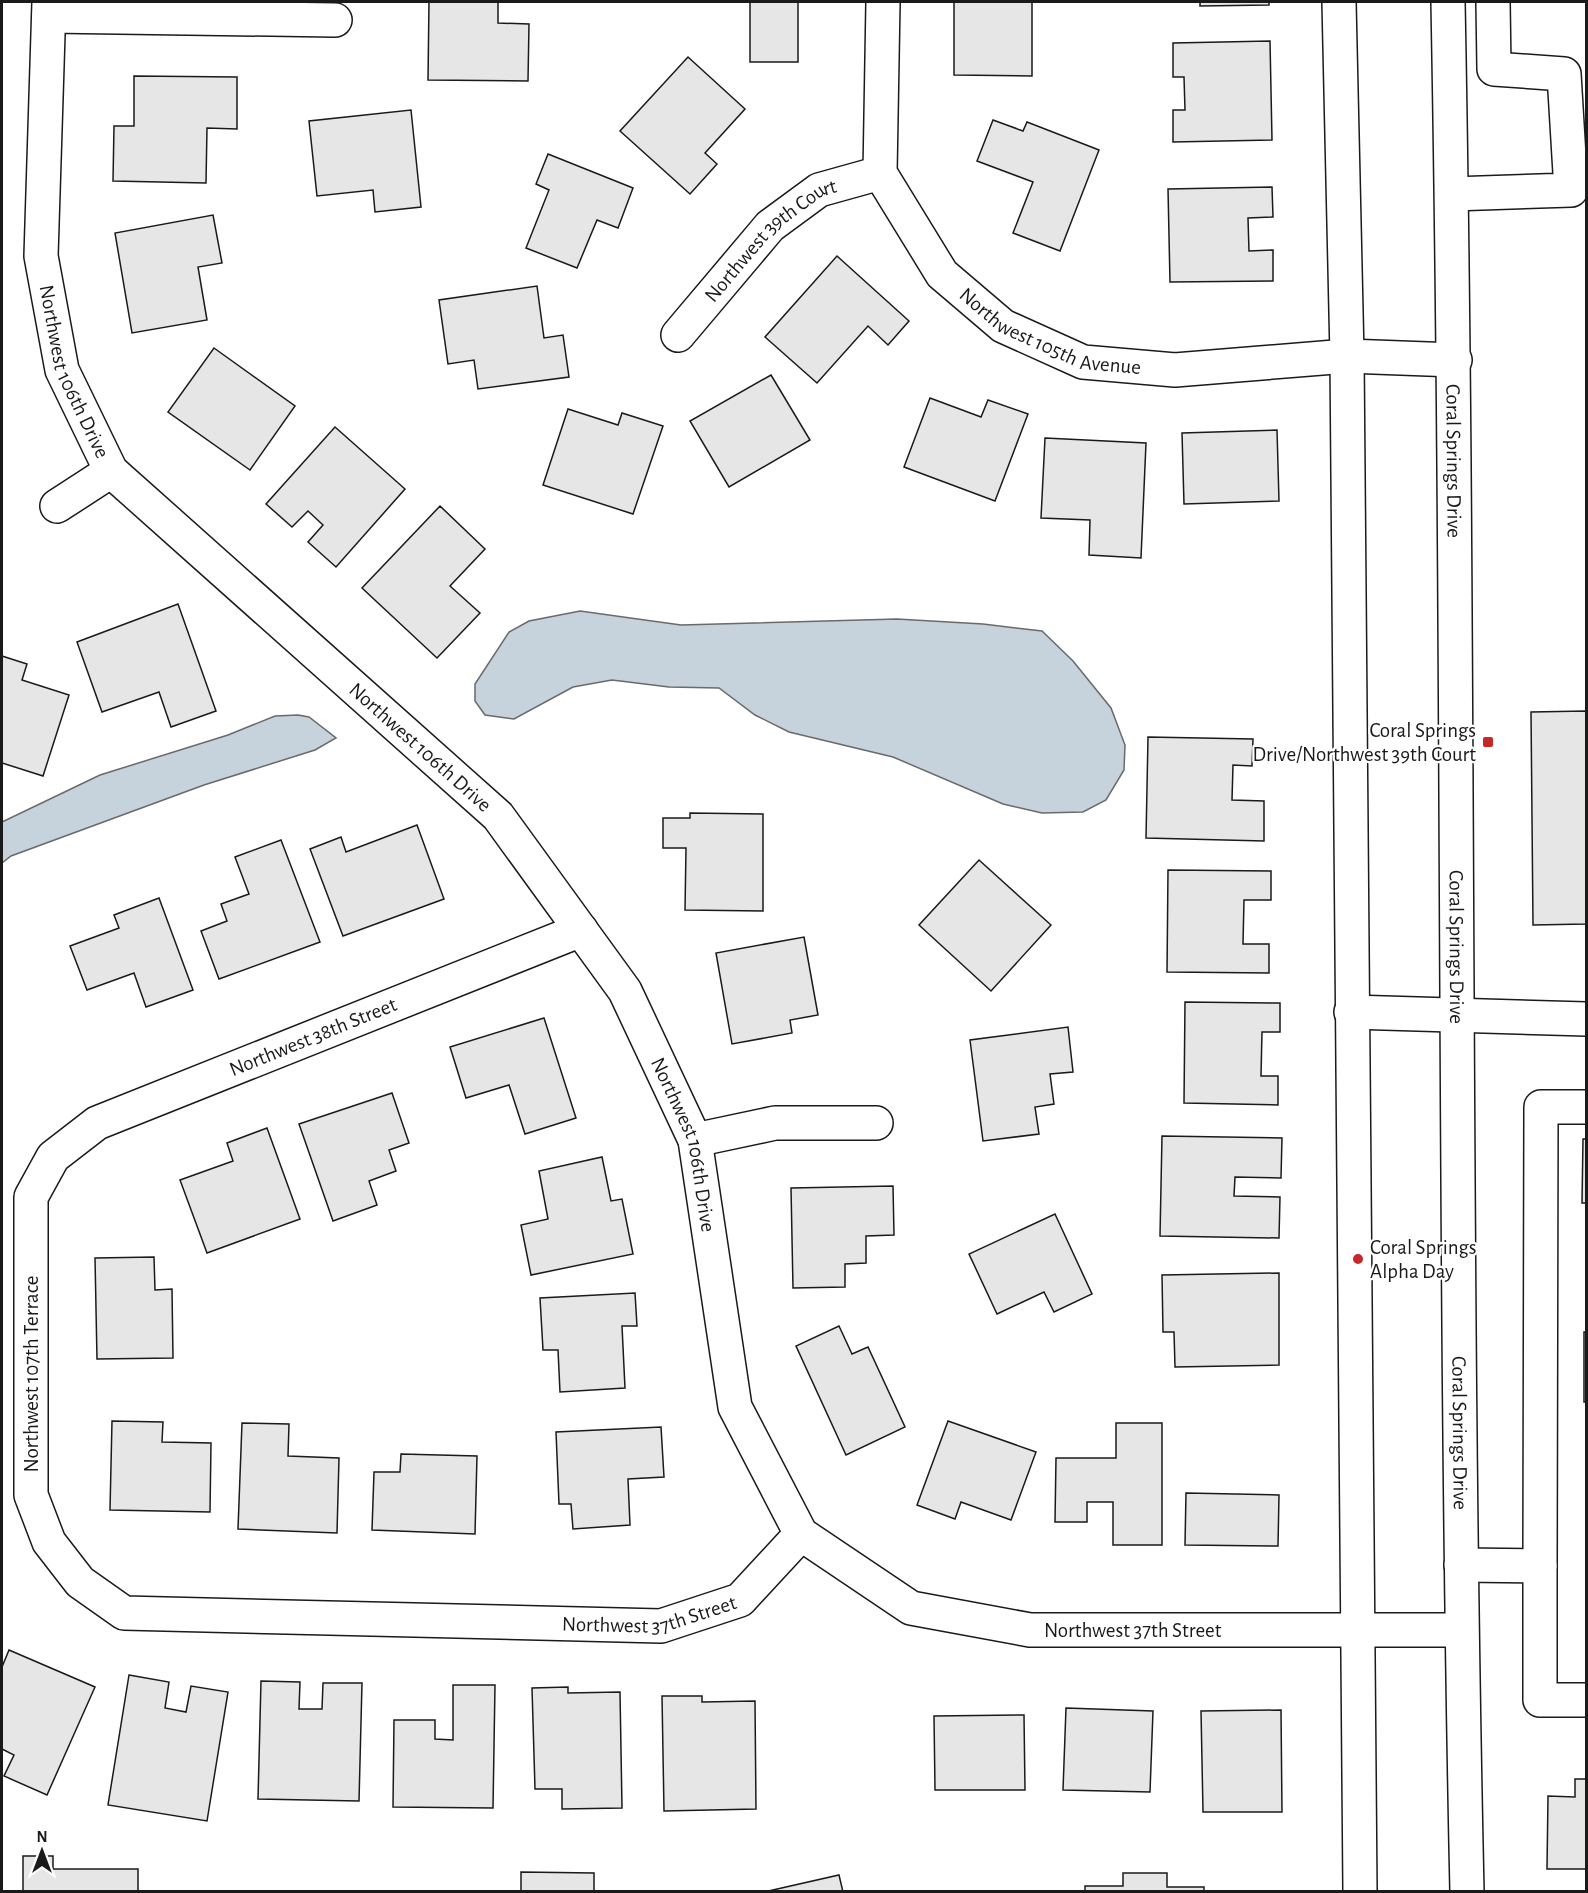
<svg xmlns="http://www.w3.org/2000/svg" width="1588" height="1893" viewBox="0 0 1588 1893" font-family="'Alegreya Sans',sans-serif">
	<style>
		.water { fill: #c6d2dc; stroke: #6a6a6a; stroke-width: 1.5 }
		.building { fill: #e6e6e6; stroke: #1a1a1a; stroke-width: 1.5 }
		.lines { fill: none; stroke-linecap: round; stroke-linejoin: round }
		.minor-casing { stroke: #1a1a1a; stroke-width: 36 }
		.major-casing { stroke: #1a1a1a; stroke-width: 36 }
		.minor { stroke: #fff; stroke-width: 33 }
		.major { stroke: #fff; stroke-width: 33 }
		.poi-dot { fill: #c62828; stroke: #fff; stroke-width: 2 }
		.labels { text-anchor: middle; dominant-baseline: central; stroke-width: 4.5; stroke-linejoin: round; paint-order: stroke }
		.street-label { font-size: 21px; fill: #1a1a1a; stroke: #fff }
		.poi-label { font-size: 21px; fill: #1a1a1a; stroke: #fff; text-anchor: end }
	</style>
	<rect width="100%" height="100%" fill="#fff"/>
	<g class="water">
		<polygon points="580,611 681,625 897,619 983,624 1042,631 1073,661 1111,708 1125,745 1124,770 1106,800 1083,812 1042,813 1003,804 893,757 789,732 755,715 719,688 669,687 612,680 573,687 514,719 485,715 475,701 475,684 509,632 529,621"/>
		<polygon points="298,715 309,717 336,738 315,750 204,785 11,856 2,863 2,822 100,775 228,735 275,716"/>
	</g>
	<g class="building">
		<polygon points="429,2 498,2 498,23 529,24 528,81 428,80"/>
		<rect x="750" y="2" width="48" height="60"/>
		<polygon points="954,2 1032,2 1032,76 954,75"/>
		<polygon points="1200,2 1269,2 1269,5 1200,6"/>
		<polygon points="1270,41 1272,140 1173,142 1173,110 1185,110 1184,77 1173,77 1173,43"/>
		<polygon points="688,57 745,109 705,153 717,164 690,194 620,131"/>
		<polygon points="134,76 237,77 237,129 207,128 206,183 113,181 114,126 134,126"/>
		<polygon points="411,110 421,207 375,212 373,190 317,196 309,121"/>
		<polygon points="993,120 1023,131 1027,122 1099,150 1060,251 1013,233 1033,182 977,161"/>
		<polygon points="548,154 633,188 618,228 597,220 577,268 526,248 549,190 536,184"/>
		<polygon points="1272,187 1273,217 1248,218 1249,251 1273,250 1273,281 1170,282 1168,189"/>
		<polygon points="213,215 222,263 198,267 207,320 132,333 115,233"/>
		<polygon points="837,256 909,321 888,345 868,326 817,383 765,337"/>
		<polygon points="537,286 544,338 563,335 569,377 478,389 474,360 448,364 439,300"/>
		<polygon points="214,348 295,406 250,470 168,412"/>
		<polygon points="771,375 810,440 729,487 690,421"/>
		<polygon points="930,398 981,417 988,400 1028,414 995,501 904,467"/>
		<polygon points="568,409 618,425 622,413 663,426 633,514 543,485"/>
		<polygon points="335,427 405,489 336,567 308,542 323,525 308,511 292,527 266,504"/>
		<polygon points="1277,430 1279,501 1184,504 1182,433"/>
		<polygon points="1045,438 1146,443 1141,558 1089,555 1090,520 1041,518"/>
		<polygon points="440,506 485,549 450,586 480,613 437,658 362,588"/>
		<polygon points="178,604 216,711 171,727 159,692 102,712 77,642"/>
		<polygon points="2,656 27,664 22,680 69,695 43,776 2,763"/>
		<polygon points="1586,711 1586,924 1533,925 1531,712"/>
		<polygon points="1148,737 1253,739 1252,766 1233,765 1232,800 1264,801 1264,841 1146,838"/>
		<polygon points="690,813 763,814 763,911 685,910 686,848 663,848 663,818 690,818"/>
		<polygon points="417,825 444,899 343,936 310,849 341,837 346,852"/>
		<polygon points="281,840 320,942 219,979 201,931 227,921 221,904 249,894 235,857"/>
		<polygon points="979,860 1051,925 991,991 919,925"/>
		<polygon points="1168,870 1271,871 1271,900 1244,900 1243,944 1269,944 1269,973 1167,972"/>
		<polygon points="159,898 193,990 146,1007 134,973 87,990 70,946 119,928 114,915"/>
		<polygon points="804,937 818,1015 790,1020 792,1033 732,1044 716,953"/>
		<polygon points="1185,1002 1280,1003 1280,1032 1262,1032 1261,1076 1278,1076 1278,1105 1184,1103"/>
		<polygon points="544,1018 576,1118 525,1134 509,1085 466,1098 450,1047"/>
		<polygon points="1068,1027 1073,1072 1050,1074 1054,1104 1035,1107 1039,1134 983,1141 970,1040"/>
		<polygon points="392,1093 409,1143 389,1150 396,1171 369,1181 377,1205 333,1221 299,1124"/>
		<polygon points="267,1128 300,1219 207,1253 180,1180 233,1161 227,1143"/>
		<polygon points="1162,1136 1282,1138 1281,1178 1235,1177 1234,1196 1280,1197 1279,1238 1160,1236"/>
		<polygon points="1583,1139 1586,1139 1586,1203 1582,1203"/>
		<polygon points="602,1157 611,1201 622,1199 633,1254 531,1275 521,1225 548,1219 539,1171"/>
		<polygon points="893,1186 894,1235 866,1236 866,1263 845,1264 845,1287 793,1288 791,1188"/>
		<polygon points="1055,1214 1092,1294 1054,1312 1044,1292 997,1314 969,1254"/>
		<polygon points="154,1257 155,1290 172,1289 173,1358 97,1359 95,1258"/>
		<polygon points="1279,1273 1279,1365 1175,1367 1174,1332 1163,1332 1162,1275"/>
		<polygon points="635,1293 637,1326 622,1326 625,1388 560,1392 558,1350 543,1350 540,1298"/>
		<polygon points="839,1326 852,1354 868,1347 905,1427 846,1455 796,1346"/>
		<rect x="1584" y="1332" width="2" height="70"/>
		<polygon points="112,1421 163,1422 162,1442 211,1443 210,1512 110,1510"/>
		<polygon points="948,1421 1036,1452 1011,1520 961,1502 955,1519 917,1505"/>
		<polygon points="242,1423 289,1424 288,1456 339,1458 337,1533 238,1529"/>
		<polygon points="1116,1423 1162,1423 1162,1545 1113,1545 1113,1502 1087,1502 1087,1522 1055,1522 1056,1458 1116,1458"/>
		<polygon points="661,1427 664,1477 628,1479 630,1525 573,1529 571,1504 559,1504 556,1432"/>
		<polygon points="401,1454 477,1456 475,1534 372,1530 374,1472 400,1472"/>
		<polygon points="1186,1493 1279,1495 1278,1546 1185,1545"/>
		<polygon points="9,1650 95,1687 47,1795 4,1776 14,1755 2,1749 2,1667"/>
		<polygon points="129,1675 169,1682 165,1708 186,1712 191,1686 228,1692 207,1821 108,1805"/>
		<polygon points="261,1681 300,1682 299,1709 322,1709 323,1683 362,1683 359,1801 258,1799"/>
		<polygon points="453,1685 495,1685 493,1808 393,1807 394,1720 435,1720 435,1739 453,1740"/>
		<polygon points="568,1687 568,1693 620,1692 622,1808 562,1809 562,1789 535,1789 532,1688"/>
		<polygon points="662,1696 702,1696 702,1702 755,1701 756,1809 664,1811"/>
		<polygon points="1066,1708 1153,1711 1150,1792 1063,1790"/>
		<polygon points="1281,1710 1282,1812 1203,1812 1201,1711"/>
		<polygon points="1024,1715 1025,1790 935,1790 934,1716"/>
		<polygon points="1575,1779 1586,1779 1586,1869 1547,1869 1548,1796 1575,1797"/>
		<polygon points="23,1856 53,1856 53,1869 138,1869 138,1892 23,1892"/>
		<polygon points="521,1872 594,1873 594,1892 521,1892"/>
		<polygon points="1123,1873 1167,1873 1167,1887 1204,1887 1204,1892 1085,1892 1085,1886 1123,1886"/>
		<polygon points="839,1875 843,1892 764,1892"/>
	</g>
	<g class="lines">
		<defs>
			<g id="minor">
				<path id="s1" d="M49 2 41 256 62 370 111 471 498 816 625 991 695 1140 735 1407 801 1534 911 1608 1030 1630H1461"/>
				<path id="s2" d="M883 2 880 173 942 274 1003 326 1083 362 1175 370 1347 356 1455 360"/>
				<polyline points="49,16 335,20"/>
				<polyline points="1452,194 1571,190 1564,74 1494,69 1493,2"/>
				<path id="s3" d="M678 335 770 226 819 190 880 173"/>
				<polyline points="57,506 111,471"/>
				<path id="s4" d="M581 930 97 1123 53 1157 31 1197V1495L49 1542 80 1582 124 1613 661 1626 740 1600 801 1534"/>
				<polyline points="1351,1012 1586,1019"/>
				<polyline points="695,1140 775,1123 876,1123"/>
				<polyline points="1461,1565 1540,1566 1540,1700 1586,1700"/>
				<polyline points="1540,1566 1541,1107 1586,1107"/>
			</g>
			<g id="major">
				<polyline points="1339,2 1347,356 1360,1892"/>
				<path id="s5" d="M1448 2C1460 631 1453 1262 1467 1892"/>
			</g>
		</defs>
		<use href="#minor" class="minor-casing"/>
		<use href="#major" class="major-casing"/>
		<use href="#minor" class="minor"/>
		<use href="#major" class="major"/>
	</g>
	<g class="poi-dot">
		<rect x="1482" y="736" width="12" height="12" rx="3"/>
		<circle cx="1358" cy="1259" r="6"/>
	</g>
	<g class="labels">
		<g class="street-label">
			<text stroke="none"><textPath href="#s3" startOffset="134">Northwest 39th Court</textPath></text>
			<text stroke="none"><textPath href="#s2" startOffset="416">Northwest 105th Avenue</textPath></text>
			<text stroke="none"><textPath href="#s1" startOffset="375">Northwest 106th Drive</textPath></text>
			<text stroke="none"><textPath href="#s5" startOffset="459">Coral Springs Drive</textPath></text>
			<text stroke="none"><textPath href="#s1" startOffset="897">Northwest 106th Drive</textPath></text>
			<text stroke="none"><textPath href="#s5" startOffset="945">Coral Springs Drive</textPath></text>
			<text transform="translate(313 1037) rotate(-22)">Northwest 38th Street</text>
			<text stroke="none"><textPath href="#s1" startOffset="1383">Northwest 106th Drive</textPath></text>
			<text transform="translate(31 1374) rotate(-90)">Northwest 107th Terrace</text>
			<text stroke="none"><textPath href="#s5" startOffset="1431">Coral Springs Drive</textPath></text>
			<text stroke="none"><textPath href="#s4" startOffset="1602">Northwest 37th Street</textPath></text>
			<text stroke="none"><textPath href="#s1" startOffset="2151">Northwest 37th Street</textPath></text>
		</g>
		<g class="poi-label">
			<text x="1476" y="730">Coral Springs<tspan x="1476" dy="24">Drive/Northwest 39th Court</tspan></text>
			<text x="1370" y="1247" text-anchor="start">Coral Springs<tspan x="1370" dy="24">Alpha Day</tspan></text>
		</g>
	</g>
	<rect width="1588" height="1893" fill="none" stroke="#1a1a1a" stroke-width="6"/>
	<g transform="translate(42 1851)" stroke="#ffffff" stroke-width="4.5" paint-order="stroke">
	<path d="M0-4.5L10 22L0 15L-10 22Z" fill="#1a1a1a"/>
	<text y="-9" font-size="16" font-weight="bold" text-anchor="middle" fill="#1a1a1a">N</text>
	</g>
</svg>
